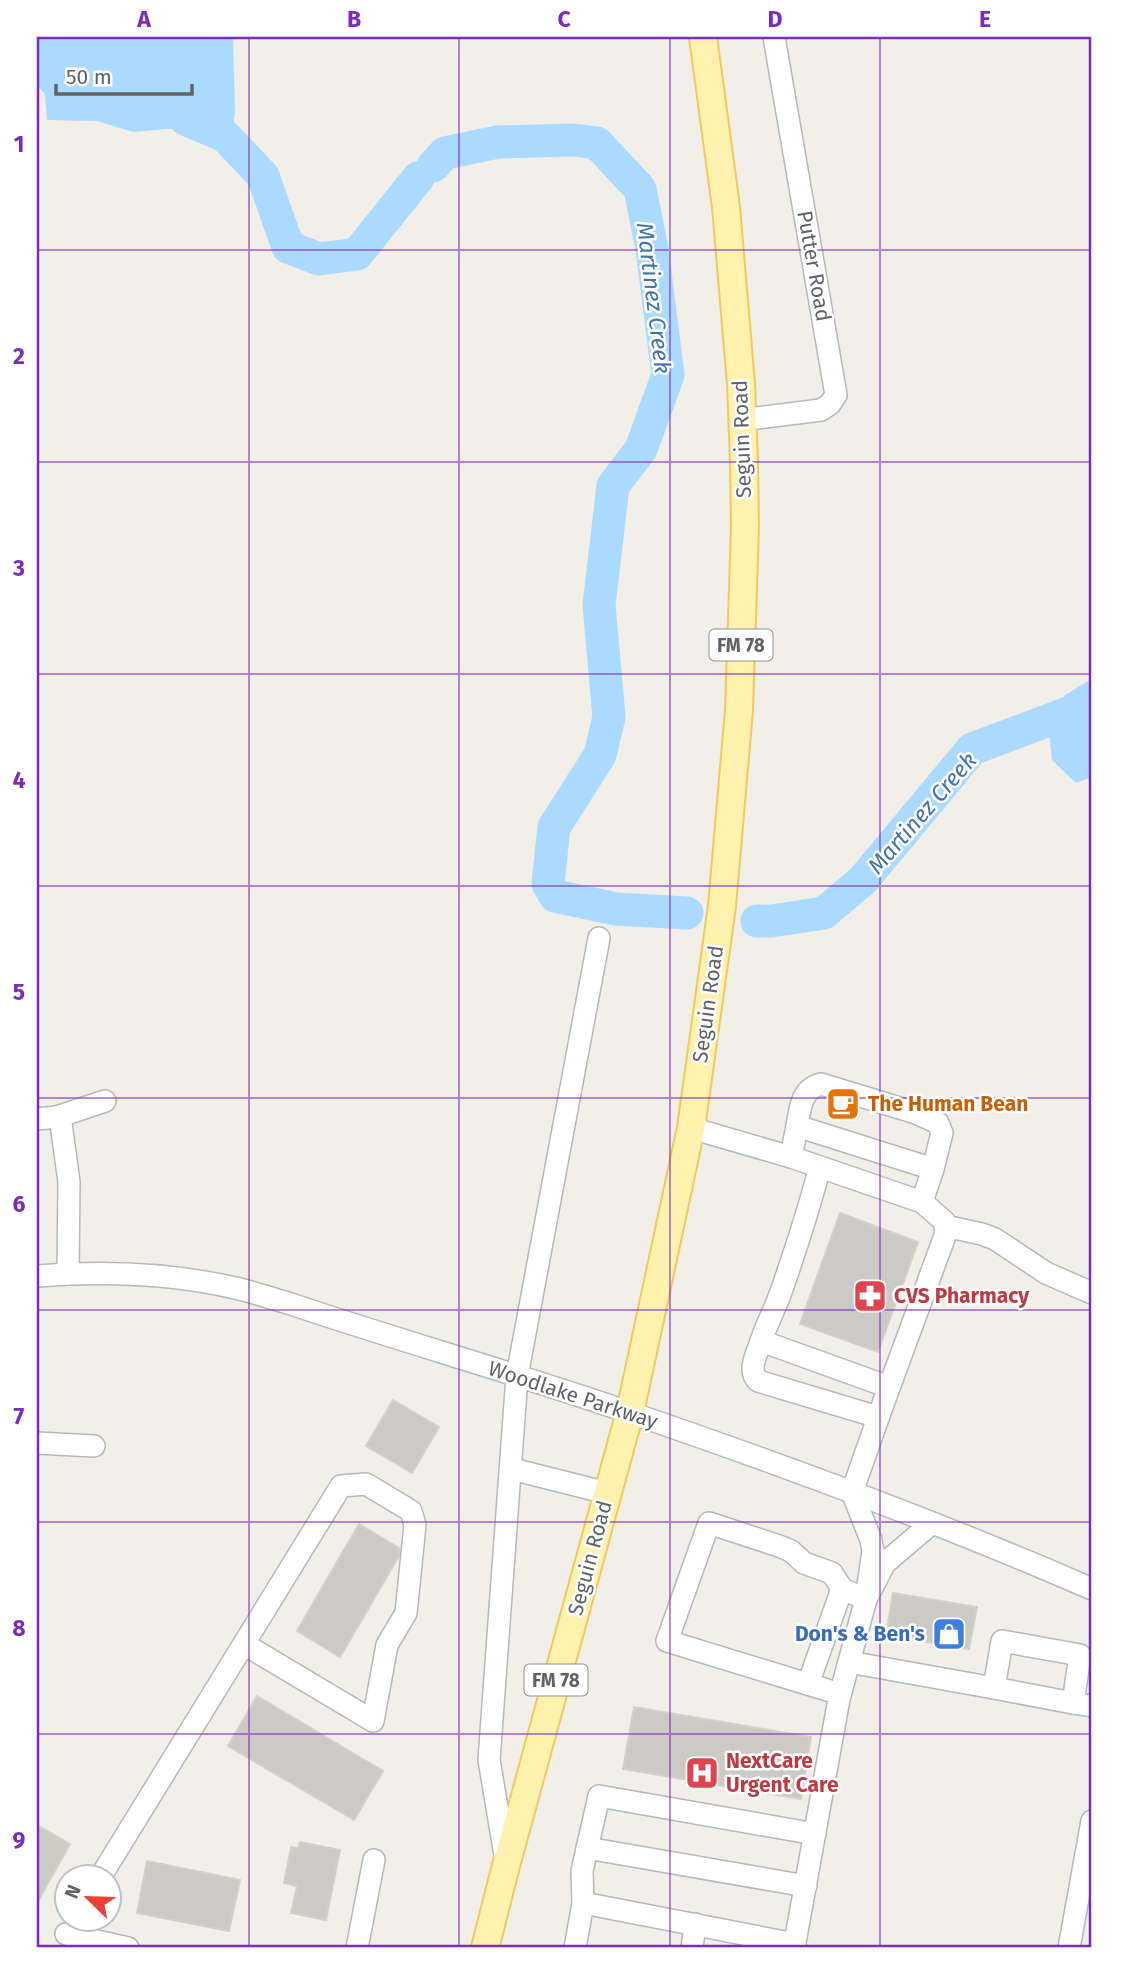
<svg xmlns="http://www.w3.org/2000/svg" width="1129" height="1985" viewBox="0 0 1129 1985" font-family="'Fira Sans',sans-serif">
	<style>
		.water { fill: #aadaff }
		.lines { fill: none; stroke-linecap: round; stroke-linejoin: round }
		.river { stroke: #aadaff; stroke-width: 33 }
		.building { fill: #cccac5; stroke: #d6d1c6; stroke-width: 2 }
		.minor-casing { stroke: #b5b8bc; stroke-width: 24 }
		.major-casing { stroke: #f2c960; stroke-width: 30 }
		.minor { stroke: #fff; stroke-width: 21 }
		.major { stroke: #fff2af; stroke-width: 26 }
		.grid { fill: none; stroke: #7b2cbf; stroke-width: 2; stroke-opacity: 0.55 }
		.labels { text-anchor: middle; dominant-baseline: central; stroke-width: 5; stroke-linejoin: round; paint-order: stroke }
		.shield { fill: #fff; stroke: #8f9295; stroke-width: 2 }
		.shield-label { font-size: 19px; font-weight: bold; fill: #5f6368 }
		.street-label { font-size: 21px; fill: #5f6368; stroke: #fff }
		.food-label { font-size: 21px; font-weight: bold; fill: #c56008; stroke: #fff; text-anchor: start }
		.health-label { font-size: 21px; font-weight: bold; fill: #be3a42; stroke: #fff; text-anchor: start }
		.shop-label { font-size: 21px; font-weight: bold; fill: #366cbe; stroke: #fff; text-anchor: end }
		.water-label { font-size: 23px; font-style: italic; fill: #4174aa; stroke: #fff }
		.neatline { fill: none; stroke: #7b2cbf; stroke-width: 2.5 }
		.grid-label { font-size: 23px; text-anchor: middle; font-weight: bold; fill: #7b2cbf }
	</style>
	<rect width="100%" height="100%" fill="#f1efe8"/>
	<g class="water">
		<polygon points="37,37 233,37 235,110 232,137 179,128 133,132 97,121 47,120 45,94 37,85"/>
		<polygon points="1092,679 1092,777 1076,783 1052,760 1048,721 1065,695"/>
	</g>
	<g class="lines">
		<g class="river">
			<polyline points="185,119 225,136 263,176 288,247 319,259 357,254 418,178"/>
			<polyline points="433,166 445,153 498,142 574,140 597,143 640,189 652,249 668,375 641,449 613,486 599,605 609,717 600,755 554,827 548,884 555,896 616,909 687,913"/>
			<polyline points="757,921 771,921 824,913 863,880 972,749 1092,704"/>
		</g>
	</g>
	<g class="building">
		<polygon points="840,1213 918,1242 878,1352 800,1324"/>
		<polygon points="393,1400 439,1427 412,1473 366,1446"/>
		<polygon points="359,1524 399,1548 399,1556 340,1657 297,1631"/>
		<polygon points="893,1593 977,1607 969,1649 886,1635"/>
		<polygon points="257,1696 383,1771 354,1820 228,1746"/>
		<polygon points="634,1707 811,1737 801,1799 623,1769"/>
		<polygon points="37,1825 70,1844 37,1903"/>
		<polygon points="300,1842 340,1850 326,1920 291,1913 297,1886 284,1883 291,1847 298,1848"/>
		<polygon points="147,1861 240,1880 229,1931 137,1913"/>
	</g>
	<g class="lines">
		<defs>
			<g id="minor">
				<polyline points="741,420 821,410 830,404 836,395 774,37"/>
				<polyline points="60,1116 69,1182 68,1274"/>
				<polyline points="37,1119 57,1117 105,1101"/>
				<path d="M797 1126C800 1109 801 1089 821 1084L916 1113 938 1123 942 1133 933 1169"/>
				<polyline points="691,1128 791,1157 922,1202 944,1221 946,1233 883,1404 852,1492 871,1540 873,1551 866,1599"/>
				<polyline points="791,1157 797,1126 933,1169 922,1202"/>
				<path d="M820 1167C809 1208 796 1249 782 1289 776 1307 767 1323 761 1341L889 1387"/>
				<polyline points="945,1226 982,1234 995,1239 1046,1273 1092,1293"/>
				<path d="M37 1276C103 1271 170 1273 235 1288 254 1292 273 1299 291 1304 404 1342 518 1374 631 1413 786 1466 941 1523 1092 1589"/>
				<path d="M761 1341C757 1354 747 1370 758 1381L878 1417"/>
				<polyline points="37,1443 94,1446"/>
				<polyline points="512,1469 607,1493"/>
				<polyline points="849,1662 994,1688 1002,1641 1080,1655 1073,1703 1092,1706"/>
				<polyline points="808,1684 842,1589"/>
				<polyline points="994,1688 1073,1703"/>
				<polyline points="840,1694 667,1641 709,1523 779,1546 791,1551 804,1563 832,1573 842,1589 866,1599"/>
				<polyline points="587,1848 806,1886"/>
				<polyline points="506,1861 489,1760 517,1376 599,938"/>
				<polyline points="101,1876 341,1486 366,1484 411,1511 415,1525 406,1613 387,1645 373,1721 244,1644"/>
				<polyline points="66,1934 128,1948"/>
				<polyline points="795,1944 583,1903 582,1871 599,1796 815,1834"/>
				<polyline points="357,1948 374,1860"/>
				<polyline points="575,1948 583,1903"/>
				<polyline points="692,1948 695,1924"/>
				<polyline points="794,1948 839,1699 866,1599 885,1563 932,1523"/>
				<polyline points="1069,1948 1092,1821"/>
			</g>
			<polyline id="major" points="485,1948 507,1862 630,1412 691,1128 722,906 739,710 745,527 744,461 741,384 726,207 703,37"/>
		</defs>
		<use href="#minor" class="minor-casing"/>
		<use href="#major" class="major-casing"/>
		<use href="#minor" class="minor"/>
		<use href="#major" class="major"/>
	</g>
	<path class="grid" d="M249 37V1948M459 37V1948M670 37V1948M880 37V1948M37 250H1092M37 462H1092M37 674H1092M37 886H1092M37 1098H1092M37 1310H1092M37 1522H1092M37 1734H1092"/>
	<defs>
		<symbol id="cafe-square" viewBox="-11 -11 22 22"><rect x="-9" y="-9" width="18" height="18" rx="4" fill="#e8710a" stroke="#fff"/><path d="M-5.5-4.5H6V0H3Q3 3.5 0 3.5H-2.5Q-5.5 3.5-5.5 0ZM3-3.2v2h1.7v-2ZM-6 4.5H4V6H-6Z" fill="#fff"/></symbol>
		<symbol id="pharmacy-square" viewBox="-11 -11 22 22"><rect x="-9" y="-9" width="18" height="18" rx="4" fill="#e0444e" stroke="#fff"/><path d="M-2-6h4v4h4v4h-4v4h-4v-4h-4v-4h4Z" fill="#fff"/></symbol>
		<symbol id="shop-square" viewBox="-11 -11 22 22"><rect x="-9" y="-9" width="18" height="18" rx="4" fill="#3f7fe0" stroke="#fff"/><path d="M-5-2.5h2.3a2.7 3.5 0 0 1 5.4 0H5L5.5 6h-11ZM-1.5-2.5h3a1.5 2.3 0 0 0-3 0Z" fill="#fff"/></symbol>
		<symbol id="hospital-square" viewBox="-11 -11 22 22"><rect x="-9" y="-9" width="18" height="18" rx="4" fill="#e0444e" stroke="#fff"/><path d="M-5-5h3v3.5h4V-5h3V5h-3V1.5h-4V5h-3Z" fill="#fff"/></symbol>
	</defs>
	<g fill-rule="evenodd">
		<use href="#cafe-square" x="824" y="1085" width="38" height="38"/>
		<use href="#pharmacy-square" x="851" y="1277" width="38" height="38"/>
		<use href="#shop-square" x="930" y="1615" width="38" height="38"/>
		<use href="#hospital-square" x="683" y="1754" width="38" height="38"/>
	</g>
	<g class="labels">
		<g class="shield">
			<rect x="709.5" y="629.5" width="63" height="31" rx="5"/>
			<rect x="524.5" y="1664.5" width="63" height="31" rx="5"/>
		</g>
		<g class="shield-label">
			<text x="741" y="645">FM 78</text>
			<text x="556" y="1680">FM 78</text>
		</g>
		<g class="street-label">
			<text transform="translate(814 266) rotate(80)">Putter Road</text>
			<text transform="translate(742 439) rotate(-92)">Seguin Road</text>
			<text transform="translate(708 1004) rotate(-82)">Seguin Road</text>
			<text transform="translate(573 1395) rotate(18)">Woodlake Parkway</text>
			<text transform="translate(590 1558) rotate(-75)">Seguin Road</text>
		</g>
		<g class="food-label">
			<text x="868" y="1104">The Human Bean</text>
		</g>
		<g class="health-label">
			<text x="894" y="1296">CVS Pharmacy</text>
			<text x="726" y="1761">NextCare<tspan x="726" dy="24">Urgent Care</tspan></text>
		</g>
		<g class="shop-label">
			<text x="925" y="1634">Don's &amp; Ben's</text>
		</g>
		<g class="water-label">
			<text transform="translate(654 298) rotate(83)">Martinez Creek</text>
			<text transform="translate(922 813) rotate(-49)">Martinez Creek</text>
		</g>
	</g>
	<rect width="1129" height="1985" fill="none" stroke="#ffffff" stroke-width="77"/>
	<g transform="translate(88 1898) rotate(293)"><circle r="33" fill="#ffffff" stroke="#bfc1c3" stroke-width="2"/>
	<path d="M0-5L12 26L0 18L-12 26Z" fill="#ea4335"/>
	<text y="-10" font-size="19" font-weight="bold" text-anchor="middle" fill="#5f6368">N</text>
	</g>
	<path d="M56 84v10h136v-10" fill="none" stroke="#5f6368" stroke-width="3.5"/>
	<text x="66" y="84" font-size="21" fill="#5f6368" stroke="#ffffff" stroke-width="5" paint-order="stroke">50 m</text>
	<rect x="38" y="38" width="1052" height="1908" class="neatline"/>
	<g class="grid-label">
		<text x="144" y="27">A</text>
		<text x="354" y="27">B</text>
		<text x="564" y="27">C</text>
		<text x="775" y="27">D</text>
		<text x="985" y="27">E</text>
		<text x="19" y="152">1</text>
		<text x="19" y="364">2</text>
		<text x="19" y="576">3</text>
		<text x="19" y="788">4</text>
		<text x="19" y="1000">5</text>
		<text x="19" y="1212">6</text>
		<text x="19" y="1424">7</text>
		<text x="19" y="1636">8</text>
		<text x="19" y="1848">9</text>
	</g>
</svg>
